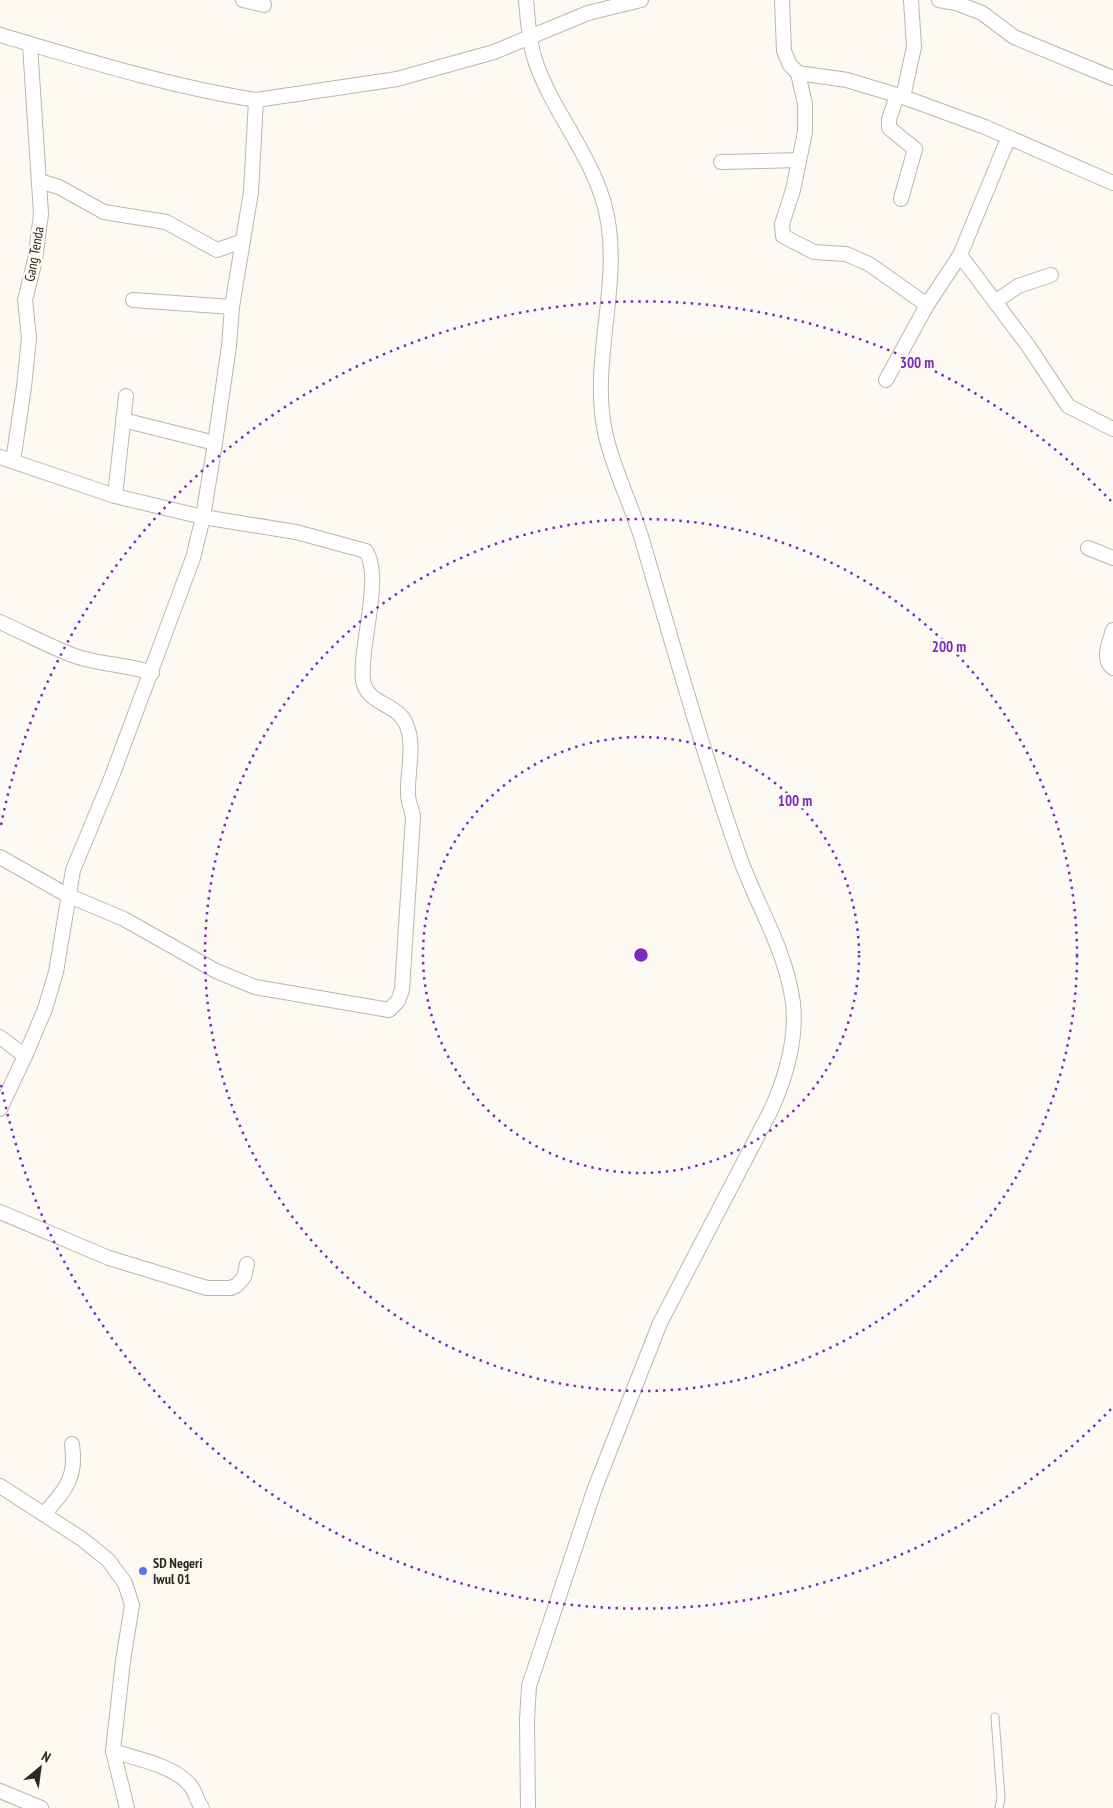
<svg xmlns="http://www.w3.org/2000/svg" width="1113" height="1808" viewBox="0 0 1113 1808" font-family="'PT Sans Narrow',sans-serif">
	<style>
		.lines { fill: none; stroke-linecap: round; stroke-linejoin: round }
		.service-casing { stroke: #bfb6a6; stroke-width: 9 }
		.minor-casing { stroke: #bfb6a6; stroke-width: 16 }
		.service { stroke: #fff; stroke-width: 7 }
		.minor { stroke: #fff; stroke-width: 14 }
		.ring { fill: none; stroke: #7b2cbf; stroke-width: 2.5; stroke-dasharray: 2.5 5 }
		.poi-dot { fill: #5a73e9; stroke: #fdfaf3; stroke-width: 2 }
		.labels { text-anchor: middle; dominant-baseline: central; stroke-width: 5; stroke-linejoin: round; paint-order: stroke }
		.street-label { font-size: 14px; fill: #2c2923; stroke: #fdfaf3 }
		.poi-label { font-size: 14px; font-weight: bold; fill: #2c2923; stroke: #fdfaf3; text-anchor: start }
		.centre { fill: #7b2cbf; stroke: #fdfaf3; stroke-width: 2.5 }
		.ring-label { font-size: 15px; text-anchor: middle; font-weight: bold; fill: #7b2cbf; stroke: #fdfaf3; stroke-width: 5; stroke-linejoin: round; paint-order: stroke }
	</style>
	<rect width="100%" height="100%" fill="#fdfaf3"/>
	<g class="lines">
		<defs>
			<polyline id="service" points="995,1717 1001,1798 999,1808"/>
			<g id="minor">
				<polyline points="243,0 264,5"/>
				<path d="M526 0C528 21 529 43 536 63 553 111 588 151 603 200 626 275 589 357 605 432 613 470 632 505 643 543 674 649 704 756 741 861 759 909 786 951 793 1003 797 1040 786 1077 771 1110L660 1323 595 1488 529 1686 527 1720 528 1808"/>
				<polyline points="782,0 784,51 790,65 798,73 847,80 903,97 985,127 1113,183"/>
				<polyline points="939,0 956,3 982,13 1014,37 1113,78"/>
				<path d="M0 35C85 60 168 86 256 100"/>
				<polyline points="798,73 805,104 805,132 793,190 782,224 783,236 814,252 846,254 869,264 927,305"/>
				<polyline points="897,96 889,119 889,128 915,149 901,199"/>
				<polyline points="903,97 914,47 911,0"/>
				<polyline points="721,162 799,160"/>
				<polyline points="39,181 59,187 104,212 166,222 217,250 243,241"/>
				<polyline points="960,255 1029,347 1068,406 1113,429"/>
				<polyline points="133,300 232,307"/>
				<polyline points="995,302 1018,286 1051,275"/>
				<polyline points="886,380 927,305 960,255 1008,139"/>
				<polyline points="123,420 215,443"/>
				<path d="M0 457 115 496 203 517 296 532 366 551C383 578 359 648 363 680 366 704 396 703 405 722 416 742 407 772 408 794 408 802 412 809 413 817L402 990 398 1001 389 1010 255 987 216 971 124 919 67 895 0 857"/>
				<polyline points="13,461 24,387 29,338 25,300 35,260 41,214 30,45"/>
				<polyline points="115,496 126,396"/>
				<polyline points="1088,548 1113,558"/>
				<path d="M0 622C25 633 50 647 75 656 100 665 127 664 152 673"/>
				<path d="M1113 630C1110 641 1101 660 1113 668"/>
				<polyline points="0,1037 25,1056"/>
				<polyline points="0,1109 25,1056 45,1009 56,972 73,870 112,776 193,558 203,517 215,443 229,346 232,307 251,192 256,100 397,79 494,52 588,13 641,0"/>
				<polyline points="0,1212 109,1258 207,1288 231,1288 237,1285 244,1277 247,1264"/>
				<polyline points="0,1486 82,1539 108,1560 125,1583 132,1605 123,1661 113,1751 127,1808"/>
				<path d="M44 1514C66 1489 77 1478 72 1444"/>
				<path d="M113 1751C137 1759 172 1765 189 1784 196 1791 196 1800 202 1808"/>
				<polyline points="0,1791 41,1808"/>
			</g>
		</defs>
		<use href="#service" class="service-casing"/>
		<use href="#minor" class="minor-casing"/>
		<use href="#service" class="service"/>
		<use href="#minor" class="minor"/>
	</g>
	<g class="ring">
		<circle cx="641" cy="955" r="218"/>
		<circle cx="641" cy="955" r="436"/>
		<path d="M1111 1409A653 653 0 0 1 1 1085M1 825A653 653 0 0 1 1111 501"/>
	</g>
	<circle class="poi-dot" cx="143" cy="1571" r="5"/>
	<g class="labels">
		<g class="street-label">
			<text transform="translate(34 254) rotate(-80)">Gang Tenda</text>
		</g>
		<g class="poi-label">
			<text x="153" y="1563">SD Negeri<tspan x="153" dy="16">Iwul 01</tspan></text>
		</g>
	</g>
	<circle cx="641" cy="955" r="8" class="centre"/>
	<g class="ring-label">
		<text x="917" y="368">300 m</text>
		<text x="949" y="652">200 m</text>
		<text x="795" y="806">100 m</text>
	</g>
	<g transform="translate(40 1768) rotate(29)" stroke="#fdfaf3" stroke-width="4" paint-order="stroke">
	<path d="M0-4L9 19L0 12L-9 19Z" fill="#2c2923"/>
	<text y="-8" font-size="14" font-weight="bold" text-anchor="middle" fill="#2c2923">N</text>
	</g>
</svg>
